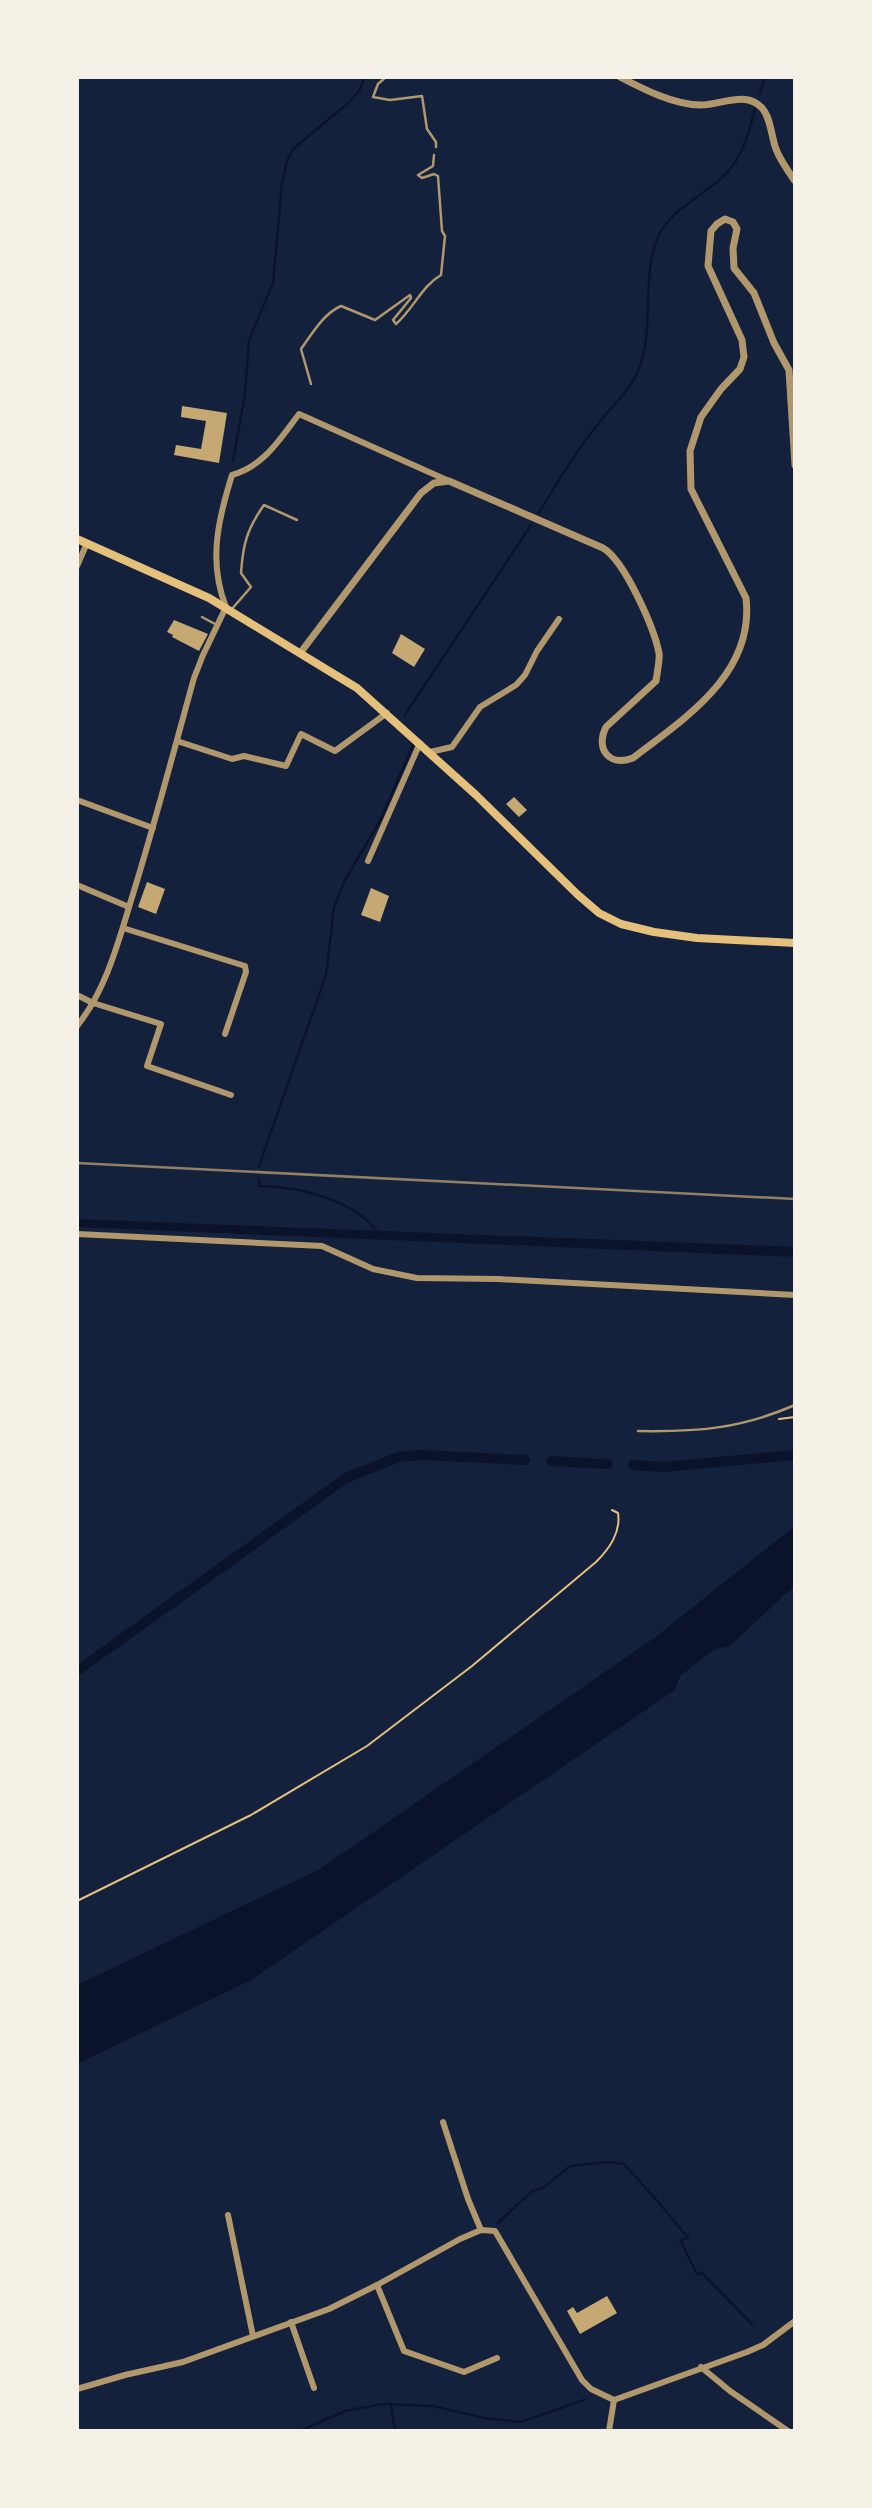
<svg xmlns="http://www.w3.org/2000/svg" width="872" height="2508" viewBox="0 0 872 2508" font-family="'IBM Plex Serif',serif">
	<style>
		.water { fill: #0b132b }
		.lines { fill: none; stroke-linecap: round; stroke-linejoin: round }
		.stream { stroke: #0b132b; stroke-width: 2.5 }
		.canal { stroke: #0b132b; stroke-width: 10 }
		.building { fill: #c6a872 }
		.path { stroke: #e5c07b; stroke-width: 2 }
		.service { stroke: #b1986c; stroke-width: 2.5 }
		.minor { stroke: #b1986c; stroke-width: 6 }
		.tertiary { stroke: #b1986c; stroke-width: 7 }
		.secondary { stroke: #e5c07b; stroke-width: 8 }
		.rail { stroke: #918062; stroke-width: 2.5 }
	</style>
	<rect width="100%" height="100%" fill="#14213d"/>
	<g class="water">
		<polygon points="77,1219 795,1247 795,1257 77,1227"/>
		<polygon points="795,1526 795,1585 730,1646 715,1649 680,1676 675,1690 251,1980 77,2064 77,1985 320,1869 654,1638"/>
	</g>
	<g class="lines">
		<g class="stream">
			<polyline points="760,93 765,77"/>
			<polyline points="233,461 245,394 249,340 273,283 282,183 287,161 294,148 347,104 359,91 365,77"/>
			<path d="M539 513C557 482 576 452 598 424 612 405 630 392 639 369 655 326 641 276 658 237 673 205 710 194 731 168 744 152 750 128 755 109"/>
			<polyline points="404,716 531,525"/>
			<polyline points="259,1166 326,975 334,907 345,880 381,819 413,745"/>
			<path d="M259 1179V1186C297 1186 356 1200 378 1233"/>
			<polyline points="498,2223 532,2191 543,2188 570,2166 608,2162 624,2164 660,2204 688,2238 680,2240 697,2274 702,2273 752,2324"/>
			<polyline points="391,2404 395,2431"/>
			<polyline points="300,2431 345,2411 382,2404 433,2406 484,2418 521,2422 584,2400"/>
		</g>
		<g class="canal">
			<polyline points="551,1461 608,1464"/>
			<polyline points="633,1465 663,1467 795,1455"/>
			<polyline points="77,1671 346,1478 399,1457 422,1455 525,1460"/>
		</g>
	</g>
	<g class="building">
		<polygon points="182,406 227,413 219,463 174,455 176,445 201,449 206,421 181,417"/>
		<polygon points="174,620 208,634 199,651 172,637 173,635 167,632"/>
		<polygon points="401,634 425,649 414,667 392,653"/>
		<polygon points="514,797 527,810 519,817 506,804"/>
		<polygon points="147,882 165,889 156,914 138,907"/>
		<polygon points="371,888 389,896 380,922 361,915"/>
		<polygon points="607,2296 617,2313 580,2334 567,2311 573,2307 577,2313"/>
	</g>
	<g class="lines">
		<g class="path">
			<polyline points="779,1419 795,1417"/>
			<path d="M77 1901 251 1815 367 1746 472 1666 596 1562C609 1549 621 1533 618 1513L612 1510"/>
		</g>
		<g class="service">
			<polyline points="386,77 378,84 373,97 390,100 422,96 427,129 436,142 436,147"/>
			<path d="M311 384 301 349C312 334 323 314 341 306L375 320 410 295 411 298 393 320 396 324C414 308 422 286 441 275L445 236 442 231 438 176 434 174 422 178 418 175 433 166 434 155"/>
			<path d="M231 610 251 587 241 573C243 544 247 529 264 505L297 520"/>
			<polyline points="202,617 215,624"/>
			<path d="M638 1431C697 1432 740 1429 795 1405"/>
		</g>
		<g class="minor">
			<polyline points="77,566 87,543"/>
			<polyline points="177,741 232,759 244,756 286,766 301,734 335,751 387,713"/>
			<polyline points="430,752 452,747 480,707 516,685 525,675 537,651 559,619"/>
			<polyline points="77,800 153,828"/>
			<polyline points="368,861 420,743"/>
			<polyline points="77,885 129,907"/>
			<polyline points="123,928 245,966 246,972 225,1034"/>
			<polyline points="77,995 93,1003 161,1024 147,1066 231,1095"/>
			<path d="M77 1026C107 989 119 939 133 894 155 823 174 750 194 678L203 655 226 607C208 562 218 520 232 475 264 466 280 439 299 414L449 481"/>
			<polyline points="77,1234 322,1246 373,1269 417,1278 498,1279 795,1295"/>
			<polyline points="443,2122 468,2199 481,2230"/>
			<polyline points="228,2215 253,2336"/>
			<polyline points="377,2285 404,2351 464,2372 497,2358"/>
			<polyline points="291,2322 314,2388"/>
			<polyline points="701,2367 730,2391 788,2431"/>
			<polyline points="77,2389 125,2375 183,2362 329,2309 377,2285 460,2239 481,2230 495,2231 582,2380 591,2389 614,2400"/>
			<polyline points="614,2400 747,2352 763,2345 795,2321"/>
			<polyline points="609,2431 614,2400"/>
		</g>
		<g class="tertiary">
			<path d="M620 77C643 89 674 105 701 105 721 105 746 90 762 108 771 118 771 136 776 149 780 160 788 171 795 181"/>
			<path d="M301 652 421 493 434 483 449 481 603 548C625 561 654 628 659 653 660 661 657 672 656 681L606 727C595 749 609 767 633 758 685 718 755 674 746 598L691 489 690 451 701 417 721 389 740 369 744 357 742 340 708 266 711 231 717 224 725 219 733 222 737 229 733 248 734 268 754 293 774 343 789 370 795 465"/>
		</g>
		<polyline class="secondary" points="77,539 209,598 357,688 476,795 577,894 599,913 621,924 654,932 697,938 795,943"/>
		<polyline class="rail" points="77,1163 795,1199"/>
	</g>
	<rect width="872" height="2508" fill="none" stroke="#f6f1e7" stroke-width="158"/>
</svg>
